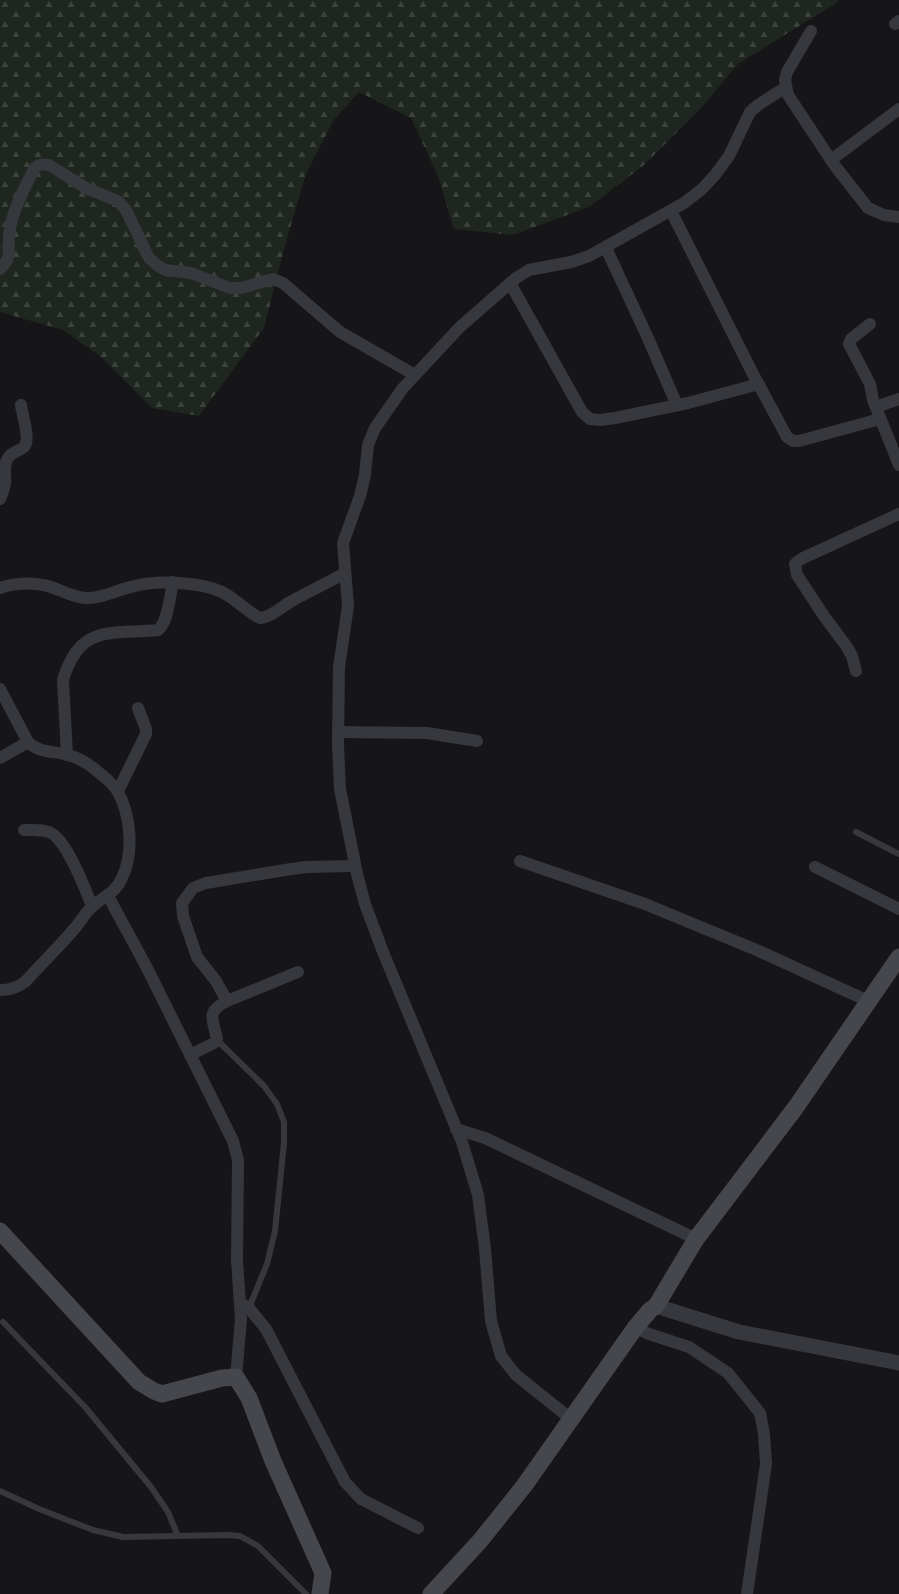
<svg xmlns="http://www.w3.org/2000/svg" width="899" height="1594" viewBox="0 0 899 1594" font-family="'Open Sans',sans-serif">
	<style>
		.forest { fill: url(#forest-firs) }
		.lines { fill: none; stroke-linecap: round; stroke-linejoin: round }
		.service { stroke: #37383d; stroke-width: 6 }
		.minor { stroke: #37383d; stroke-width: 12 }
		.tertiary { stroke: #37383d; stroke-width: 15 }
		.secondary { stroke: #45474d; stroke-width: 17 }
	</style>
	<defs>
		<pattern id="forest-firs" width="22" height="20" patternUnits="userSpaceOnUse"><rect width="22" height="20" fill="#1e261f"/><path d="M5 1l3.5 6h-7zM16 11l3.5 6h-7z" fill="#3c433d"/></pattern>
	</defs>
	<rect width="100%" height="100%" fill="#161618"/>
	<polygon class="forest" points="0,0 838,0 838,2 738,64 700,109 644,165 589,207 513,235 454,229 438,176 411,118 359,92 333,121 305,176 283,253 264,328 199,416 152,408 101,357 63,330 0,312"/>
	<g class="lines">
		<g class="service">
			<polyline points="856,832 899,854"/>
			<polyline points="217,1040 264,1086 277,1104 284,1122 284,1143 275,1231 267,1264 249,1308"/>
			<polyline points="3,1322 85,1407 151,1487 168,1512 178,1536"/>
			<polyline points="0,1491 39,1509 93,1530 123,1537 228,1535 240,1536 258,1546 306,1594"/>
		</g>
		<g class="minor">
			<polyline points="895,24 899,21"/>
			<polyline points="811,31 787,72 785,80 788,95 835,166 868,208 884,215 899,217"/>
			<polyline points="831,160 899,109"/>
			<polyline points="671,211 753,374 787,437 793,441 799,441 880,419"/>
			<polyline points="606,248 647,336 677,405"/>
			<path d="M0 269C12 258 8 251 9 236 11 212 24 190 34 169 39 164 42 164 49 165L88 189 118 201 126 210 149 258 157 265 165 270 191 273 230 288H241L273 279 283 283 340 332 415 375"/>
			<polyline points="510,283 582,412 590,419 600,420 615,418 688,403 759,384"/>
			<polyline points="870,324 851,339 849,344 870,384 873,400 899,465"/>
			<polyline points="876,407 899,399"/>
			<path d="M0 499C2 494 4 489 5 484 6 477 3 467 7 460 10 452 18 452 24 447 31 440 22 414 21 405"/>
			<path d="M0 588C16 583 34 582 51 587 63 591 72 597 85 598 102 599 119 589 135 586 158 580 201 582 222 592 236 599 246 611 260 618 271 617 280 608 290 602 308 592 327 583 345 573"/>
			<polyline points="856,671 852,656 847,647 824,616 797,575 795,564 797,562 803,558 899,514"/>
			<path d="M0 689 28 742C38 753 54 751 68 755 79 758 88 763 97 771 104 777 114 784 118 792 131 816 134 853 122 878 115 894 103 896 92 907 85 913 81 921 75 928 59 947 41 964 25 982 17 988 10 990 0 990"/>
			<polyline points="338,732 427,733 477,741"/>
			<path d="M67 755 63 680C80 623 111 635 158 630 168 623 170 595 173 582"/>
			<polyline points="0,758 28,742"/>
			<polyline points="118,791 146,734 146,729 138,708"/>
			<path d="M24 830C32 830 41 829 49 832 67 839 85 889 92 906"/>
			<polyline points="520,861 645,904 759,951 868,1001"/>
			<polyline points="815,867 899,909"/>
			<polyline points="108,896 146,966 233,1141 238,1160 237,1260 241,1319 236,1377"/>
			<polyline points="227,1001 216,981 197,957 183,916 182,903 193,888 206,883 285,870 306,867 355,866"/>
			<path d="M190 1055 214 1043 217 1040C214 1019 204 1013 227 1001L298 972"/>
			<polyline points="456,1129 485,1138 696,1239"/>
			<polyline points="240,1303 249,1308 266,1329 345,1482 361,1499 418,1528"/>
			<polyline points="635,1328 649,1334 689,1347 728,1373 760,1413 764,1434 766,1464 747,1594"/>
			<polyline points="571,1419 516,1375 501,1356 491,1321 485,1249 478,1195 462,1142 383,952 365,904 357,874 340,789 338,744 339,667 348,606 343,543 360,496 365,475 368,445 375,428 403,388 460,327 516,278 529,270 571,262 589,256 684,203 701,190 715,175 729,156 750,112 758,105 786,87"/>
		</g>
		<polyline class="tertiary" points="656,1306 739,1332 899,1363"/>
		<g class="secondary">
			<polyline points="0,1231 139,1382 154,1391 162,1394 222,1378 236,1377 249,1398 273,1461 323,1573 320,1594"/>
			<polyline points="431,1594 480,1541 524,1486 635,1328 650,1310 656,1306 696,1239 796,1107 899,957"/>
		</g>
	</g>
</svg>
